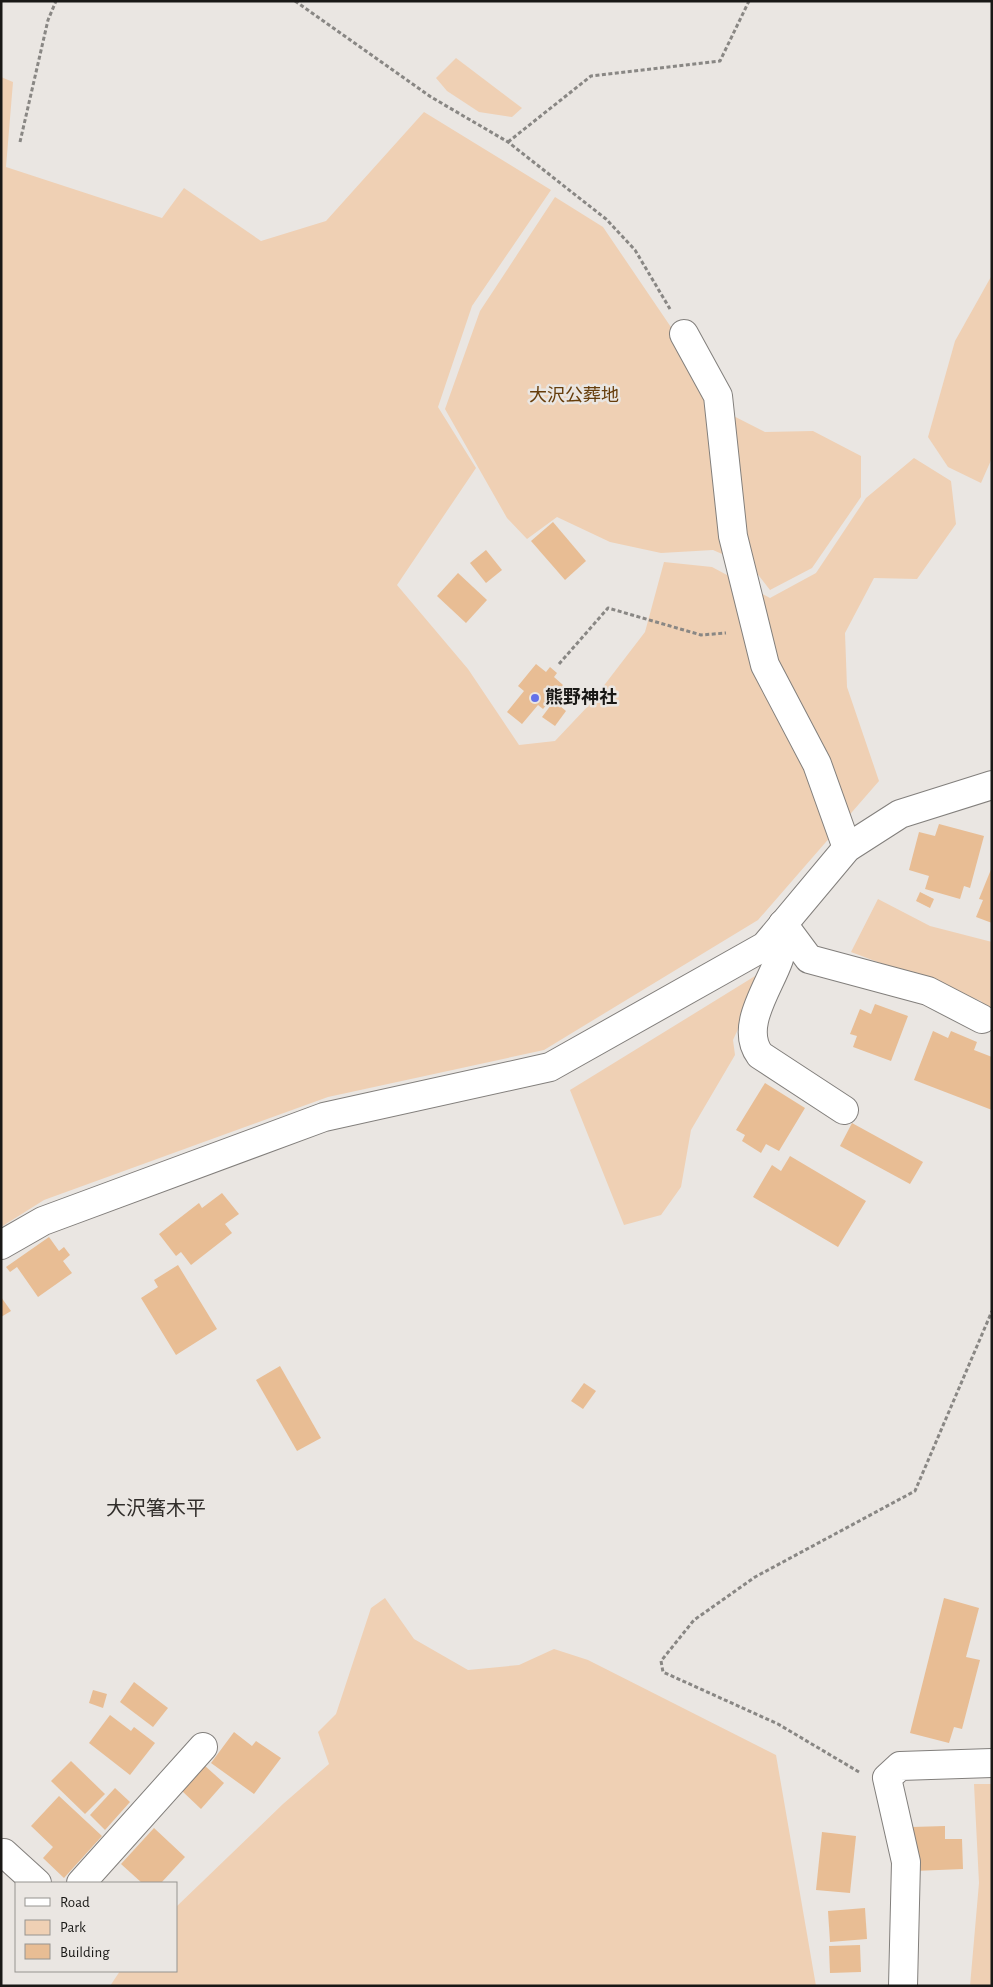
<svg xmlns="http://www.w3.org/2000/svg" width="993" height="1987" viewBox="0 0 993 1987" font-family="'Alegreya Sans','Noto Sans JP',sans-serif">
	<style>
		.green { fill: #efd0b4 }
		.building { fill: #e8bd94 }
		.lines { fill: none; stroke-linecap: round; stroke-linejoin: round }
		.minor-casing { stroke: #827f7c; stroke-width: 30 }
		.path { stroke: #898784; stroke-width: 3; stroke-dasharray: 4 2.5; stroke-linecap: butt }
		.minor { stroke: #fff; stroke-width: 28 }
		.poi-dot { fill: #6371e9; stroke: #eae6e2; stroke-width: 2 }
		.labels { text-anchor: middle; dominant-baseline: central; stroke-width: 5; stroke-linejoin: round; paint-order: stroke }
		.park-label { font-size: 18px; fill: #663d0b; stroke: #eae6e2 }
		.poi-label { font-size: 18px; font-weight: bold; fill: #191816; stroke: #eae6e2; text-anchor: start }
		.quarter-label { font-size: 20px; fill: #312e2b; stroke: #eae6e2 }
	</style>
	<rect width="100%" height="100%" fill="#eae6e2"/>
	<g class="green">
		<polygon points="456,58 522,108 512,117 479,112 447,91 436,78"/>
		<polygon points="1,77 13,82 6,167 162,218 184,188 261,241 326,221 424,112 551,190 472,306 438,407 476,468 397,585 468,669 519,745 555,741 589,705 645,632 664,562 712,567 770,598 816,573 866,498 914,458 951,481 956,524 917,579 874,578 845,633 847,687 879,781 758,920 544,1050 328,1097 44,1200 1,1227"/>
		<polygon points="555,197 603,227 677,336 708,403 765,432 813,431 861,456 861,497 812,568 770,590 752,567 713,550 661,553 610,542 557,517 527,539 507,518 445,409 480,311"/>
		<polygon points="992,275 992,458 981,483 948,467 928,437 955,341"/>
		<polygon points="878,899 930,926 992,942 992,1014 981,1001 851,952"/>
		<polygon points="765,970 733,1040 735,1055 691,1130 681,1187 661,1215 624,1225 570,1090"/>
		<polygon points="385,1598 414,1639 468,1670 519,1665 554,1649 588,1660 776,1755 816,1986 110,1986 120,1971 176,1971 176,1907 283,1804 329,1764 318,1732 336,1714 371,1608"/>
		<polygon points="974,1784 992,1784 992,1986 970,1986 979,1883"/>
	</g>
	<g class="building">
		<polygon points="553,522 586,561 565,580 531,541"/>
		<polygon points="486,550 502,570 486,583 470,563"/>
		<polygon points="458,573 487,600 466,623 437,596"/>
		<polygon points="536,664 546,672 550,667 557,673 554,677 563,685 543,709 538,705 522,724 507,712 524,691 518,686"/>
		<polygon points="554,701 566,711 555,726 542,717"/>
		<polygon points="939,824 984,836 970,888 964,886 960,899 925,889 929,876 909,870 919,832 935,836"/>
		<polygon points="992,867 992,923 976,917 983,900 979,899"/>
		<polygon points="920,892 934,899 930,908 916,901"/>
		<polygon points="875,1004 908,1016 891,1061 853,1047 857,1036 850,1034 860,1009 871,1014"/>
		<polygon points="933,1031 948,1038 951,1031 977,1042 974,1050 992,1057 992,1110 914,1080"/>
		<polygon points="765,1083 805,1108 779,1151 766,1144 761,1153 742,1141 745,1135 736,1130"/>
		<polygon points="852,1123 923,1162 910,1184 840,1146"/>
		<polygon points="790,1156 866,1201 838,1247 753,1197 772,1165 781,1171"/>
		<polygon points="222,1193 239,1214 225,1224 232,1233 191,1265 181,1252 176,1256 159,1234 199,1203 202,1208"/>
		<polygon points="49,1237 59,1251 64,1247 70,1255 63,1261 72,1273 38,1297 17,1267 10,1272 6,1267"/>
		<polygon points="178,1265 217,1329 176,1355 141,1298 158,1287 154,1280"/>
		<polygon points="1,1297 11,1311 1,1317"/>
		<polygon points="280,1366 321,1438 297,1451 256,1380"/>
		<polygon points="584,1383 596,1391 583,1409 571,1401"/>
		<polygon points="944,1598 979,1608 966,1657 980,1660 962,1729 954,1727 949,1743 910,1733"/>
		<polygon points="134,1682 168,1708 153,1727 120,1702"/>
		<polygon points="93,1690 107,1694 103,1708 89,1703"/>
		<polygon points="110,1715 131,1731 134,1727 155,1743 130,1775 89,1743"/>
		<polygon points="234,1732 252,1746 256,1741 281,1758 254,1794 211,1763"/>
		<polygon points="71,1761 105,1794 85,1814 51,1781"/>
		<polygon points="204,1765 224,1783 201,1809 181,1790"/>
		<polygon points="115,1788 130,1802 105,1830 90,1815"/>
		<polygon points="59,1796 102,1836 64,1878 43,1858 53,1847 31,1826"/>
		<polygon points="945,1826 945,1839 962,1839 963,1869 914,1871 912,1827"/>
		<polygon points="154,1828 185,1857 161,1883 142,1883 121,1864"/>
		<polygon points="822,1832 856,1836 850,1893 816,1890"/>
		<polygon points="865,1908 867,1939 830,1942 828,1911"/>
		<polygon points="860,1945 861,1972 830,1973 829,1946"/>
	</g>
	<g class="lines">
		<defs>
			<g id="minor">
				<polyline points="684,334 718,396 733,536 765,665 817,764 847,848"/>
				<path d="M783 924C782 935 783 948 779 959 769 988 739 1027 760 1055L844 1110"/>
				<polyline points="783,924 809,959 928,991 982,1019"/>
				<polyline points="1,1245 43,1221 324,1117 550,1067 765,946 847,848 900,814 992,785"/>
				<polyline points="4,1853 37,1883"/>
				<polyline points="81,1883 203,1747"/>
				<polyline points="903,1986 906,1862 887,1778 900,1766 992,1763"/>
			</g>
		</defs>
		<use href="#minor" class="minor-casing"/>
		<g class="path">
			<polyline points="295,1 431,97 508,142 606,219 635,250 670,309"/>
			<polyline points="20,142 48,20 56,1"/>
			<polyline points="508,142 591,76 720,61 749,1"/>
			<polyline points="559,664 608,608 701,635 726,633"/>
			<polyline points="859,1772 778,1724 663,1672 661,1661 694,1620 755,1577 915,1491 992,1311"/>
		</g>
		<use href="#minor" class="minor"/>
	</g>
	<circle class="poi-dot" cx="535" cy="698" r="5"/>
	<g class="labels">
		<g class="park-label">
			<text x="574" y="396">大沢公葬地</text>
		</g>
		<g class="poi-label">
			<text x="545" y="698">熊野神社</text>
		</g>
		<g class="quarter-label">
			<text x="156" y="1509">大沢箸木平</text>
		</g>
	</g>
	<rect width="993" height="1987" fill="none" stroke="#191816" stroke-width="5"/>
	<rect x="15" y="1882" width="162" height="90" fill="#eae6e2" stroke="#969490"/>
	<rect x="25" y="1898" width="25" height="8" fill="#ffffff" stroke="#969490"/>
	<text x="60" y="1907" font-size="15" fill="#191816">Road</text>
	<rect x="25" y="1920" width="25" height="15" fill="#efd0b4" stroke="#969490"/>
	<text x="60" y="1932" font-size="15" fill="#191816">Park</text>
	<rect x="25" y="1944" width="25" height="15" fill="#e8bd94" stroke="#969490"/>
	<text x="60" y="1957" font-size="15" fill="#191816">Building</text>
</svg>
